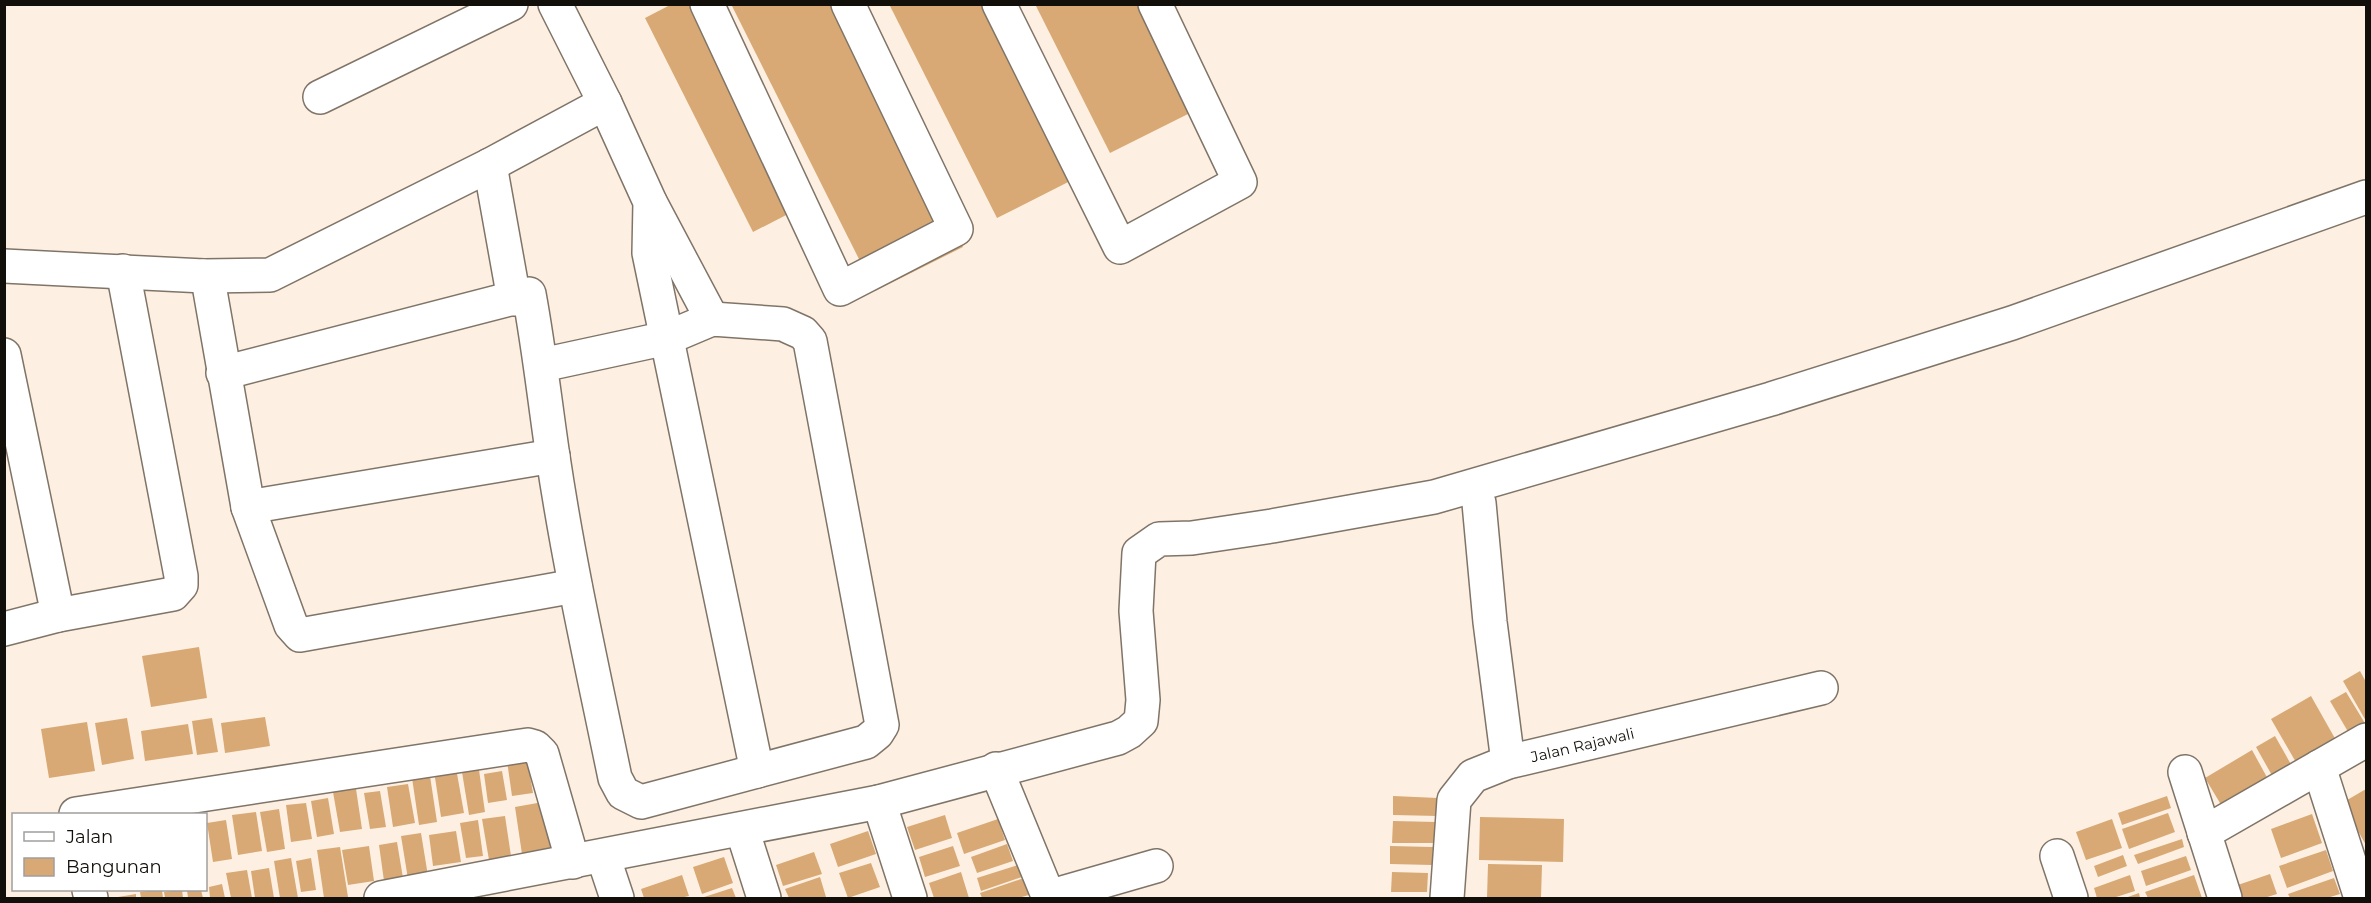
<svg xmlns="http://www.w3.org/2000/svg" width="2371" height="903" viewBox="0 0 2371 903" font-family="Montserrat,sans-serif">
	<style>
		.building { fill: #d8a974 }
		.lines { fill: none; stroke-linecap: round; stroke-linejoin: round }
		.minor-casing { stroke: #7f7467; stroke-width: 36 }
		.minor { stroke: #fff; stroke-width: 33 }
		.labels { text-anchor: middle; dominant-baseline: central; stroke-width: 6; stroke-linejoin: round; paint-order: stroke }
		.street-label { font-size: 15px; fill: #120e09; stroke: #fff }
	</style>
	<rect width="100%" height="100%" fill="#fdf0e2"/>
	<g class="building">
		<polygon points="672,4 692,4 796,210 753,232 645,18"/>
		<polygon points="731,4 840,4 963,247 875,291"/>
		<polygon points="889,4 999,4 1084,174 997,218"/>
		<polygon points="1035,4 1145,4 1198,109 1110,153"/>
		<polygon points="199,647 207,698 151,707 142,656"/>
		<polygon points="2360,671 2366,682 2366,721 2343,681"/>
		<polygon points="2346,692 2366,725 2350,735 2330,701"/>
		<polygon points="2311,696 2337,742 2297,764 2271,719"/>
		<polygon points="265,717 270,746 225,753 221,723"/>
		<polygon points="127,718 134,759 102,765 95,723"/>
		<polygon points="212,718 218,752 197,755 192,721"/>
		<polygon points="87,722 95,771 49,778 41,729"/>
		<polygon points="188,724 193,754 145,761 141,731"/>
		<polygon points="2275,736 2293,768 2274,779 2256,747"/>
		<polygon points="2252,750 2269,781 2223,808 2205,778"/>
		<polygon points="527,758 533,793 512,796 507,761"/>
		<polygon points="456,768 464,813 441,817 434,771"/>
		<polygon points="479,770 485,812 469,815 462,772"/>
		<polygon points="502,771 507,800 488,803 484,774"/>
		<polygon points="430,776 437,822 419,825 412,778"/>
		<polygon points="408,784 415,823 393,827 387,787"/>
		<polygon points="356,789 362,829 340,832 333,792"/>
		<polygon points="2366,789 2366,845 2342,803"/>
		<polygon points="380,791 386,827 370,829 364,793"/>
		<polygon points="1393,796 1438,798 1438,816 1393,815"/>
		<polygon points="2167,796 2171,808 2122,825 2118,813"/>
		<polygon points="328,798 334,834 317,837 311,801"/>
		<polygon points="543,802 551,850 522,854 515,807"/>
		<polygon points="306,803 312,839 291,842 286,805"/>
		<polygon points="279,809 285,849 267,852 260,812"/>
		<polygon points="256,812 262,851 238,855 232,815"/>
		<polygon points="2168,813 2175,832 2129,849 2122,829"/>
		<polygon points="2312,814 2322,843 2281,858 2271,829"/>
		<polygon points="945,815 952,838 915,850 907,827"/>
		<polygon points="505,816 511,856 489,860 482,819"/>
		<polygon points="1480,817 1564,819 1563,862 1479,860"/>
		<polygon points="998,819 1005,840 964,854 957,833"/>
		<polygon points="2112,819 2122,848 2086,860 2076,832"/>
		<polygon points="226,820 232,859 213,862 207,823"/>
		<polygon points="478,820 483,856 466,858 460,823"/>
		<polygon points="1393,821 1437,822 1437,843 1392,843"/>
		<polygon points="456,831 461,862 433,866 429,835"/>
		<polygon points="868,831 876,854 838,867 830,844"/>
		<polygon points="421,833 428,876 408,879 401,836"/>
		<polygon points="2182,839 2184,847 2138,864 2134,855"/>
		<polygon points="397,842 403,878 384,881 379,845"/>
		<polygon points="1007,844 1013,861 977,873 971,857"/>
		<polygon points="369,846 374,881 348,885 342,850"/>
		<polygon points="953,846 960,866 925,877 919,857"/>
		<polygon points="1390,846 1433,847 1432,865 1390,864"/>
		<polygon points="340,847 348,897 324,898 317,850"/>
		<polygon points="2326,850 2333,871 2287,888 2279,866"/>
		<polygon points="814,852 822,874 783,886 776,865"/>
		<polygon points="2123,855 2127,866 2098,877 2094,866"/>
		<polygon points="2186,856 2191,870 2146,886 2141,871"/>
		<polygon points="724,857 733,883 702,894 693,867"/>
		<polygon points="291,858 298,898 280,898 274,861"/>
		<polygon points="311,858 316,890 301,892 296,861"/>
		<polygon points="871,863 880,887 848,898 839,873"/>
		<polygon points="1488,864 1542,865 1541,898 1487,898"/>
		<polygon points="1018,865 1022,877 981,891 977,878"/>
		<polygon points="269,868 274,898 255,898 251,871"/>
		<polygon points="247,870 252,898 231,898 226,873"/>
		<polygon points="961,872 969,898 934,898 929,883"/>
		<polygon points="1392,872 1428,873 1427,892 1391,892"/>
		<polygon points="2270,874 2277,894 2264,898 2233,898 2229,888"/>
		<polygon points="682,875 689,896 680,898 644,898 641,889"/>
		<polygon points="2130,875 2135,891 2113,898 2097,898 2094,888"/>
		<polygon points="2194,875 2202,898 2148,898 2145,892"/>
		<polygon points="820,877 826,897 789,898 785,889"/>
		<polygon points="1024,878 1029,895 1018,898 982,898 980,893"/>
		<polygon points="2334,878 2340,894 2327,898 2290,898 2288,894"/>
		<polygon points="222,884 225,898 210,898 209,887"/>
		<polygon points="732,888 736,898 701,898"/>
		<polygon points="158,890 162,890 163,898 141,898 140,892"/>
		<polygon points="179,890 182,890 183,898 165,898 164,892"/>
		<polygon points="187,890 201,890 203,898 188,898"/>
		<polygon points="2139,893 2140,898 2125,898"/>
		<polygon points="136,894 136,898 118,898 118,897"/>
	</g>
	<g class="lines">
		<defs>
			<g id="minor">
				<polyline points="555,4 605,103 650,202 649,253 757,771"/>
				<polyline points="707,4 840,289 956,229 848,4"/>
				<polyline points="999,4 1120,247 1240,182 1155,4"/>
				<polyline points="320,97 511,4"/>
				<polyline points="490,165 514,299"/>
				<polyline points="651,204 712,319"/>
				<polyline points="4,266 204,276 270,275 490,165 605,103"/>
				<polyline points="204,276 209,285 248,507 291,625 300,635 575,586"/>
				<polyline points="4,355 58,615"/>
				<path d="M223 373 529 294C539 348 545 403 553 457 569 565 593 671 615 778L623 793 641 802 866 742 877 733 882 725 810 341 803 333 783 324 712 319 667 338 542 365"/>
				<polyline points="1479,503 1490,622 1508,762"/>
				<polyline points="248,507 553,456"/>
				<polyline points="4,629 58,615 173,594 181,585 181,576 123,271"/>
				<polyline points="2319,767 2361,898"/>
				<polyline points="996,769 1049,898"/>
				<polyline points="2185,772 2225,898"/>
				<polyline points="879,802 910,898"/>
				<polyline points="76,814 528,745 535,747 542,754 573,862"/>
				<polyline points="742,829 764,898"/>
				<polyline points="2204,833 2366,740"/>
				<polyline points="603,856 617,898"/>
				<polyline points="2057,856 2071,898"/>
				<polyline points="89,890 91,898"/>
				<polyline points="1048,897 1156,866"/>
				<polyline points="381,898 879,802 1118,738 1129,732 1141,721 1143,700 1136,611 1139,553 1159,539 1192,538 1272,526 1434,497 1771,399 2012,323 2366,197"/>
				<path id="s1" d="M1447 898 1454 800 1473 776 1508 762 1821 688"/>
			</g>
		</defs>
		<use href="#minor" class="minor-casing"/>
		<use href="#minor" class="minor"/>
	</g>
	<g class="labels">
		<g class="street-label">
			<text stroke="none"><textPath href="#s1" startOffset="243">Jalan Rajawali</textPath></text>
		</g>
	</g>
	<rect width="2371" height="903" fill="none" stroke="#120e09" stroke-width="12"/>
	<rect x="12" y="813" width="195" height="78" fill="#ffffff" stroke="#a09f9d" stroke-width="1.5"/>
	<rect x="24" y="832" width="30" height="9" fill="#ffffff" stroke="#a09f9d" stroke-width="1.5"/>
	<text x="66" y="843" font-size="18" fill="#120e09">Jalan</text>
	<rect x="24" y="858" width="30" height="18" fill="#d8a974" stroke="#a09f9d" stroke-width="1.5"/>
	<text x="66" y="873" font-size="18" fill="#120e09">Bangunan</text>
</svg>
